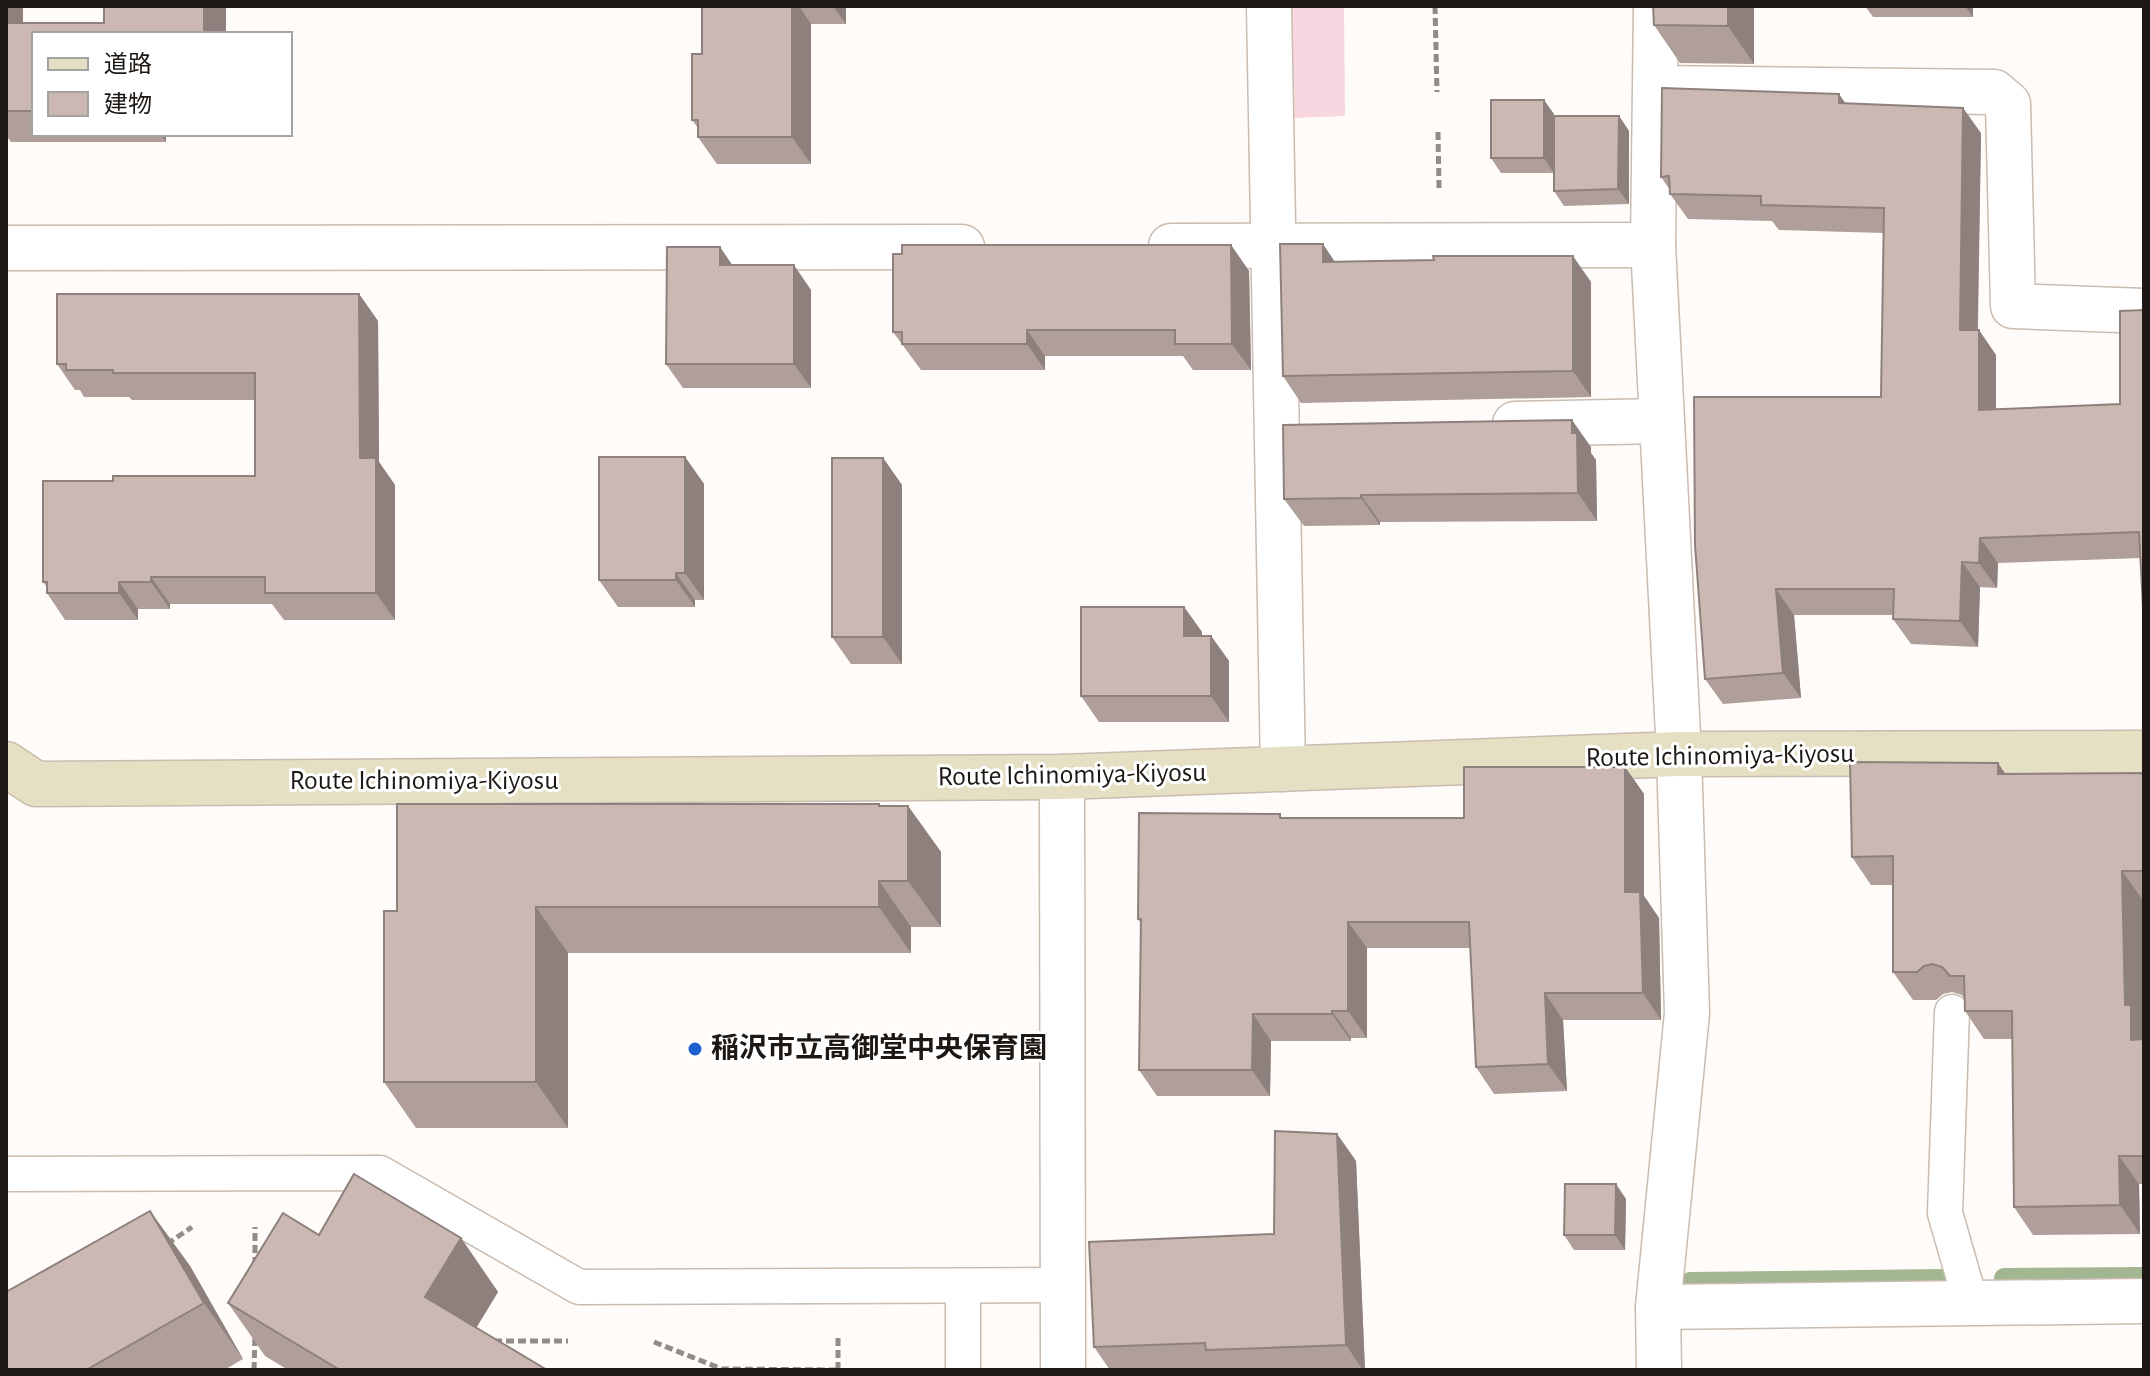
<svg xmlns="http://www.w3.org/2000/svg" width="2150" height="1376" viewBox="0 0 2150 1376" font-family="'Alegreya Sans','Noto Sans JP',sans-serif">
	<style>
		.green { fill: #f9d7e0 }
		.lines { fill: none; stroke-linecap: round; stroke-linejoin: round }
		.stream { stroke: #a1b691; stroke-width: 20 }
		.service-casing { stroke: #cabcb0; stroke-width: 37 }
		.minor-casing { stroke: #cabcb0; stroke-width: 47 }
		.secondary-casing { stroke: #cabcb0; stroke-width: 47 }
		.path { stroke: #908c89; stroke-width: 5; stroke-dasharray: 8 4; stroke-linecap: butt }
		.service { stroke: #fff; stroke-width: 34 }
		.minor { stroke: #fff; stroke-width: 44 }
		.secondary { stroke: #e5e0c3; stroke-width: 44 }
		.wall { fill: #af9e9a }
		.shaded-wall { fill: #8e817d }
		.building { fill: #cbb8b3; stroke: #8e817d; stroke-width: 2 }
		.poi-dot { fill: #1d61cc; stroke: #fff; stroke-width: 3 }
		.labels { text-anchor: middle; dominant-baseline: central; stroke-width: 6; stroke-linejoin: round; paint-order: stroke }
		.street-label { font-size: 28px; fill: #1d1814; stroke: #fff }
		.poi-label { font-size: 28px; font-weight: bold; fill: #1d1814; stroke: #fff; text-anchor: start }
	</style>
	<rect width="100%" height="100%" fill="#fefbf8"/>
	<polygon class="green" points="1289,6 1344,6 1345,116 1292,118"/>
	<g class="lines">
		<g class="stream">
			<polyline points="2004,1278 2144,1277"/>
			<polyline points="1690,1282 1944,1279"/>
		</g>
		<defs>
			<g id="service">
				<polyline points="1952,1012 1945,1213 1971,1303"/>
				<polyline points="6,1174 380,1173 579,1287 1063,1285"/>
				<polyline points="963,1370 963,1286"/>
			</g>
			<g id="minor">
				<polyline points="1269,6 1283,769"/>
				<polyline points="1656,6 1653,245 1679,754 1687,1013 1658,1307 1659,1370"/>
				<polyline points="1656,88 1994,92 2008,104 2013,306 2144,311"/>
				<polyline points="1171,246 1653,245"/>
				<polyline points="6,248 962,247"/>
				<polyline points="1515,424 1662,421"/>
				<polyline points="1062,777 1063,1370"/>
				<polyline points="1658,1307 2144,1301"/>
			</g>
			<polyline id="secondary" points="6,764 36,784 1062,777 1679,754 2144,753"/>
		</defs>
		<use href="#service" class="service-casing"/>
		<use href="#minor" class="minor-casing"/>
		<use href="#secondary" class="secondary-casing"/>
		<g class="path">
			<polyline points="1435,6 1437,92"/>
			<polyline points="1438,132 1439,188"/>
			<polyline points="167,1244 192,1227"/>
			<polyline points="255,1265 255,1227"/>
			<polyline points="838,1338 838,1369"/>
			<polyline points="494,1341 568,1341"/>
			<polyline points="654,1342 722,1369 839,1370"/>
			<polyline points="254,1370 255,1335"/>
		</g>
		<use href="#service" class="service"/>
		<use href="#minor" class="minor"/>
		<use href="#secondary" class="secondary"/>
	</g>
	<g class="wall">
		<polygon points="6,6 23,6 23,23 104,23 226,6 226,34 34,34 34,134 166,134 166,142 11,142 6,135"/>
		<polygon points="702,6 846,6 846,24 811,24 811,164 717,164 698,137 698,128 692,120 702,54"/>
		<polygon points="1754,6 1754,64 1680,63 1654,25"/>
		<polygon points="1865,6 1973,6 1973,17 1873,17"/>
		<polygon points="1845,104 1981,133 1978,330 1996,355 1996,410 2120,404 2144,310 2141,558 1998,563 1997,588 1980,587 1978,647 1911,644 1893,619 1894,615 1794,615 1801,698 1723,704 1705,679 1881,397 1884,233 1779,230 1772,221 1688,219 1670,194 1670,190 1661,177"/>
		<polygon points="1554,114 1554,116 1619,116 1629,131 1629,204 1564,206 1554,191 1554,173 1501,173 1491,158"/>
		<polygon points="1231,245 1249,271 1251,370 1193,370 1183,356 1045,356 1045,370 921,370 893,332"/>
		<polygon points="720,247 732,265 811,290 811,388 683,388 666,364"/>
		<polygon points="1335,262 1591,282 1591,397 1301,403 1283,376"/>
		<polygon points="359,294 378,321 379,462 395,485 395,620 284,620 272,604 170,604 170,609 138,609 138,620 65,620 47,593 47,587 43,582 113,481 255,476 255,400 132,400 129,397 84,397 80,390 75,390 57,364"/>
		<polygon points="1591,447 1591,453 1596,460 1597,521 1380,522 1380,525 1304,526 1284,499"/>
		<polygon points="685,457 704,484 704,600 695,600 695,607 618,607 599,580"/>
		<polygon points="883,458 902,485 902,664 851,664 832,637"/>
		<polygon points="1184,607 1202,632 1202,636 1211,636 1229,661 1229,722 1099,722 1081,696"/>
		<polygon points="1625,767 1644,794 1644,896 1659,918 1661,1020 1563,1020 1567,1091 1494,1094 1476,1067 1470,948 1367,948 1367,1038 1351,1038 1351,1041 1271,1041 1270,1096 1157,1096 1139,1070 1141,924 1138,919 1280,814 1282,818 1464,818"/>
		<polygon points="2144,773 2144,899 2142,899 2144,996 2144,1184 2139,1184 2140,1234 2033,1235 2014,1207 2012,1039 1984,1039 1965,1011 1964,998 1962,995 1952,992 1943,994 1936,1000 1913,1000 1893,972 1893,885 1871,885 1852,857 2005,774"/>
		<polygon points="880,806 908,806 941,852 941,927 911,927 911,953 568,953 568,1128 416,1128 384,1082 397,911"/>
		<polygon points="1337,1134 1356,1161 1365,1370 1110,1370 1094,1347 1274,1234"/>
		<polygon points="1626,1199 1625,1250 1574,1250 1564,1235"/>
		<polygon points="150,1211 190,1266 243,1359 224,1370 6,1370"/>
		<polygon points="319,1235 461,1238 498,1292 476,1328 547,1370 288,1370 265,1356 228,1303"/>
	</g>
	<g class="shaded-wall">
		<polygon points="6,6 23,6 23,53 6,29"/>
		<rect x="204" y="6" width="22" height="28"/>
		<polygon points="792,6 799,6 811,24 811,164 792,137"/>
		<polygon points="833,6 846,6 846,24"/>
		<polygon points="1728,6 1754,6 1754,64 1728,26"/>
		<polygon points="1965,6 1973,6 1973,17"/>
		<polygon points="1839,94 1857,120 1839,103"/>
		<polygon points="1544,100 1554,114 1554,173 1544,158"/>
		<polygon points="1963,108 1981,133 1977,355 1960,330"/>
		<polygon points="1619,116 1629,131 1629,204 1618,189"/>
		<polygon points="160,134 166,134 166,142"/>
		<polygon points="1323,244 1341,271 1323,262"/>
		<polygon points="1231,245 1249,271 1251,370 1232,344"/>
		<polygon points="720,247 737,272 720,265"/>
		<polygon points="1573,256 1591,282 1591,397 1573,371"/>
		<polygon points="794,265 811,290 811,388 794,364"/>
		<polygon points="359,294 378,321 379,462 395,485 395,620 376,593 360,458"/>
		<polygon points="1027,330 1045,356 1045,370 1027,344"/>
		<polygon points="1979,330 1996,355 1996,436 1979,410"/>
		<polygon points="1572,420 1591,447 1591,453 1596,460 1597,521 1578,493"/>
		<polygon points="685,457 704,484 704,600 685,573"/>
		<polygon points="883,458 902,485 902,664 883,637"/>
		<polygon points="1361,495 1380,522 1380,525 1361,498"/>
		<polygon points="1980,538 1998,563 1997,588 1979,563"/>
		<polygon points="1962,562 1980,587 1978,647 1960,621"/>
		<polygon points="676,573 695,600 695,607 676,580"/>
		<polygon points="151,577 170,604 170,609 151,582"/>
		<polygon points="119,582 138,609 138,620 119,593"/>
		<polygon points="1776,589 1794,615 1801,698 1783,673"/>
		<polygon points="1184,607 1202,632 1202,661 1184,636"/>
		<polygon points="1211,636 1229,661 1229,722 1211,696"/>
		<polygon points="1998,763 2017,791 1998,774"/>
		<polygon points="1625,767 1644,794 1644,896 1659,918 1661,1020 1643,993 1625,892"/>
		<polygon points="879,804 908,847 908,806 941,852 941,927 908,881"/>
		<polygon points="2122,871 2142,899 2144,1058 2131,1040 2125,1005"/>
		<polygon points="879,881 911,927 911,953 879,907"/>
		<polygon points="536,907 568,953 568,1128 536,1082"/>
		<polygon points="1348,922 1367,948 1367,1038 1348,1011"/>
		<polygon points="1545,993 1563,1020 1567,1091 1548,1064"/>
		<polygon points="1332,1011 1351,1038 1351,1041 1332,1014"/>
		<polygon points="1253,1014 1271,1041 1270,1096 1252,1070"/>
		<polygon points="1337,1134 1356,1161 1365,1370 1363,1370 1346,1345"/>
		<polygon points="2119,1156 2139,1184 2140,1234 2120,1205"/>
		<polygon points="1616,1184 1626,1199 1625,1250 1615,1235"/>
		<polygon points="150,1211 190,1266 243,1359 204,1303"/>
		<polygon points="461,1238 498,1292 462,1351 425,1297"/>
	</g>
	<g class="building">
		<polygon points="104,6 204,6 204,34 34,34 34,111 6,111 6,23 104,23"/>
		<polygon points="702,6 792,6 792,137 698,137 698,120 692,120 692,54 702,54"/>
		<polygon points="1653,6 1728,6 1728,26 1654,25"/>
		<polygon points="1662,88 1839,94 1839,103 1963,108 1960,330 1979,330 1979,410 2120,404 2120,311 2144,310 2144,626 2139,532 1980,538 1979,563 1962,562 1960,621 1893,619 1894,589 1776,589 1783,673 1705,679 1695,545 1694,397 1881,397 1884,208 1761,205 1761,196 1670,194 1669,176 1661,177"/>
		<rect x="1491" y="100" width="53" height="58"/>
		<polygon points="1554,116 1619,116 1618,189 1554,191"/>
		<polygon points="1280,244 1323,244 1323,262 1434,260 1433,256 1573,256 1573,371 1283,376"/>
		<polygon points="902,245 1231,245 1232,344 1175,344 1175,330 1027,330 1027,344 902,344 902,332 893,332 893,254 902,254"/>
		<polygon points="667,247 720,247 720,265 794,265 794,364 666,364"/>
		<polygon points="57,294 359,294 360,458 376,458 376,593 265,593 265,577 151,577 151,582 119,582 119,593 47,593 47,582 43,582 43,481 113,481 113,476 255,476 255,373 113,373 113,370 66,370 66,364 57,364"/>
		<polygon points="1572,420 1572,433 1577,433 1578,493 1361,495 1361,498 1284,499 1283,425"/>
		<polygon points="599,457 685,457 685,573 676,573 676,580 599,580"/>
		<rect x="832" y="458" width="51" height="179"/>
		<polygon points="1081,607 1184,607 1184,636 1211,636 1211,696 1081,696"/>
		<polygon points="1850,762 1998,763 1998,774 2144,773 2144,871 2122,871 2125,1005 2131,1005 2131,1040 2144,1039 2144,1156 2119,1156 2120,1205 2014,1207 2012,1011 1965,1011 1964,976 1950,976 1942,967 1932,964 1924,966 1917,972 1893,972 1893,856 1852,857"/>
		<polygon points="1464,767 1625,767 1625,892 1640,892 1643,993 1545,993 1548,1064 1476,1067 1469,922 1348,922 1348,1011 1332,1011 1332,1014 1253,1014 1252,1070 1139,1070 1141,919 1138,919 1139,813 1280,814 1280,818 1464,818"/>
		<polygon points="397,804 879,804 879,806 908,806 908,881 879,881 879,907 536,907 536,1082 384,1082 384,911 397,911"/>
		<polygon points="1275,1131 1337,1134 1346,1345 1206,1350 1205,1343 1094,1347 1089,1242 1274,1234"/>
		<polygon points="354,1174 461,1238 425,1297 547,1370 340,1370 228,1303 283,1213 319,1235"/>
		<polygon points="1565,1184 1616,1184 1615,1235 1564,1235"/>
		<polygon points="150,1211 204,1303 86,1370 6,1370 6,1292"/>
	</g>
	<circle class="poi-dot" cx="695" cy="1049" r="8"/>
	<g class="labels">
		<g class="street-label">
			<text transform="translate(1720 756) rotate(-1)">Route Ichinomiya-Kiyosu</text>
			<text transform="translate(1072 775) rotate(-1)">Route Ichinomiya-Kiyosu</text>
			<text x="424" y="781">Route Ichinomiya-Kiyosu</text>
		</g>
		<g class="poi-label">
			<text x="711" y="1049">稲沢市立高御堂中央保育園</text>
		</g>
	</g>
	<rect width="2150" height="1376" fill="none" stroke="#1d1814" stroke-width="16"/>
	<rect x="32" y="32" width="260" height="104" fill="#ffffff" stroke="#a5a3a1" stroke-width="2"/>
	<rect x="48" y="58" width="40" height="12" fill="#e5e0c3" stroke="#a5a3a1" stroke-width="2"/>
	<text x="104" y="72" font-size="24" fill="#1d1814">道路</text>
	<rect x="48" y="92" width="40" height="24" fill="#cbb8b3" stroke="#a5a3a1" stroke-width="2"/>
	<text x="104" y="112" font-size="24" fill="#1d1814">建物</text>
</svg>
